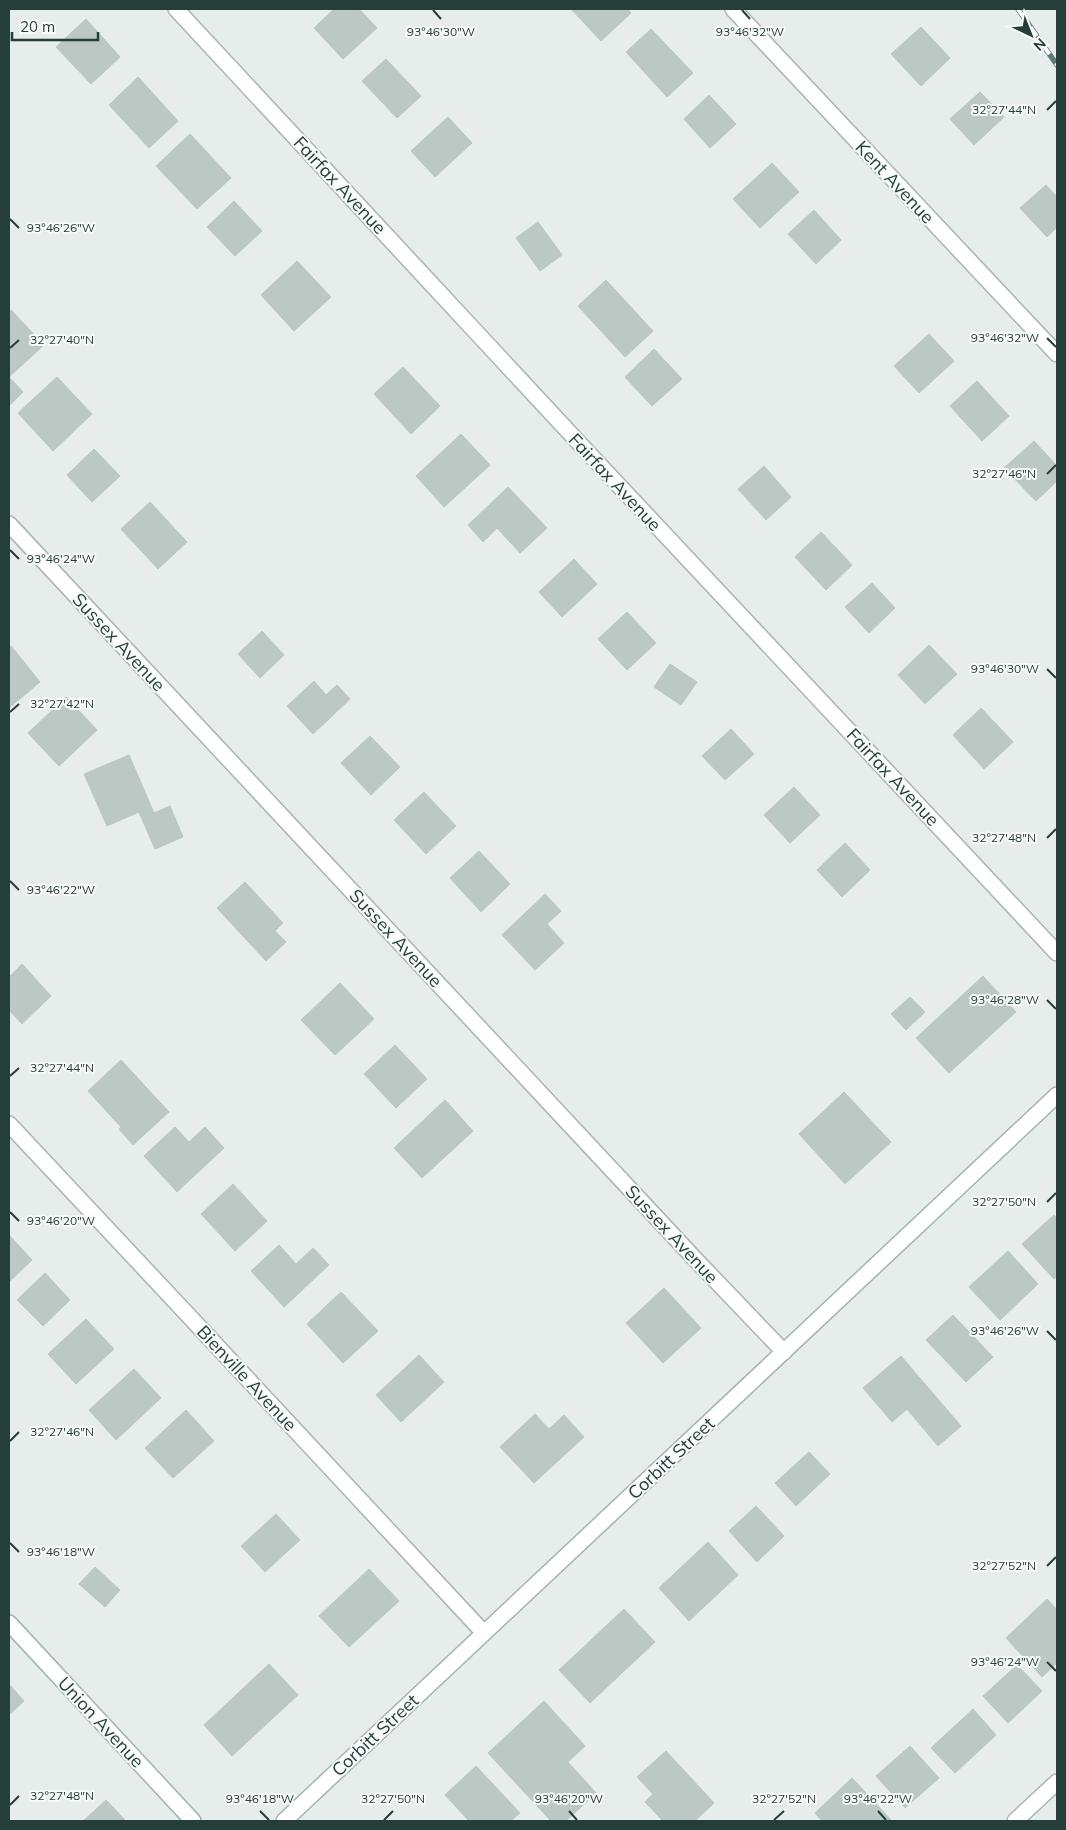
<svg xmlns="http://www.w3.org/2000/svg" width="1066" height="1830" viewBox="0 0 1066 1830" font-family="Mulish,sans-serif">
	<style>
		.building { fill: #bbc8c4; stroke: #b9c7c2 }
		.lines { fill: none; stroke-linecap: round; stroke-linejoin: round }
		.street-casing { stroke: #a9b5b2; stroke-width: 18 }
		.secondary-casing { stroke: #a2b5b0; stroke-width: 18 }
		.street { stroke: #fff; stroke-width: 15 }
		.secondary { stroke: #fff; stroke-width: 15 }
		.rail-casing { stroke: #617975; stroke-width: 5.5 }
		.rail { stroke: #f6faf9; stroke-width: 4; stroke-dasharray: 11; stroke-linecap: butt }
		.ticks { fill: none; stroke: #263e3a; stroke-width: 2 }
		.labels { text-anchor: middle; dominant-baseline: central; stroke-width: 4; stroke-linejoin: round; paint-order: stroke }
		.street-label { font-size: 18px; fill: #263e3a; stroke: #f6faf9 }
		.ticks-label { font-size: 12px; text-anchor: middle; fill: #263e3a; stroke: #f6faf9; stroke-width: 4; stroke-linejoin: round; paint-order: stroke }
	</style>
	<rect width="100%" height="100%" fill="#e6edeb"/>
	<g class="building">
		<polygon points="334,9 359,9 377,28 343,59 314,28"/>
		<polygon points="571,9 628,9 631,13 601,41"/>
		<polygon points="86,19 120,57 91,84 56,47"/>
		<polygon points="921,27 950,58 921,86 891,54"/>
		<polygon points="651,29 693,73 667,97 626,52"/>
		<polygon points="386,59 421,96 397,118 362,81"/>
		<polygon points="138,77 178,121 149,148 109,105"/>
		<polygon points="980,92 1004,117 974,145 950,119"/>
		<polygon points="709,95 736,124 710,148 684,119"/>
		<polygon points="448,117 472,143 435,177 411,151"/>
		<polygon points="190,134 231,178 197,209 156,166"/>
		<polygon points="772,163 799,192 760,228 733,199"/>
		<polygon points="1046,185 1057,197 1057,227 1047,237 1020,208"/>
		<polygon points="234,201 262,231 235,256 207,227"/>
		<polygon points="814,210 841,240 816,264 788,234"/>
		<polygon points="538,222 562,255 540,271 516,238"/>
		<polygon points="297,261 331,297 294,331 261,295"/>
		<polygon points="606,280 653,331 625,357 578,306"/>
		<polygon points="11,310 44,345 9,377 23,392 9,406 9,312"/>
		<polygon points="929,334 954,361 919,393 894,366"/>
		<polygon points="654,349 682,379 652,406 625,377"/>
		<polygon points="403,367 440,406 411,434 374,394"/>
		<polygon points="57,377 92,414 53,451 18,413"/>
		<polygon points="977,381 1009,416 982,441 950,406"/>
		<polygon points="461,434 490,465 444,507 416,476"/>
		<polygon points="1034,441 1057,466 1057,481 1036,501 1004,468"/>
		<polygon points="94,449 120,476 92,502 67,475"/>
		<polygon points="764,466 791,497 766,520 738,489"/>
		<polygon points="508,487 547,528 520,553 497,528 483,542 468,525"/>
		<polygon points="150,502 187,542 158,569 121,529"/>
		<polygon points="821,532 852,565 826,590 795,557"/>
		<polygon points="574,559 597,584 562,617 539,592"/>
		<polygon points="872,583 895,608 869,633 845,607"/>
		<polygon points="627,612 656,643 627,670 598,639"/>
		<polygon points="262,631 284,655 260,678 238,654"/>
		<polygon points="929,645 957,674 925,704 898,675"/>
		<polygon points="11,646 40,682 9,708 9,648"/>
		<polygon points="670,664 697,682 681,705 654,687"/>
		<polygon points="314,681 326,695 337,685 350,699 313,734 287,706"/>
		<polygon points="66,697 97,730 59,766 28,733"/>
		<polygon points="981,708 1013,742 984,769 953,735"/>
		<polygon points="731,729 754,754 725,780 702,756"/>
		<polygon points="370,736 400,767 371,795 341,763"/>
		<polygon points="129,755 154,813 170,806 183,837 155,849 139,812 107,826 84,774"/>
		<polygon points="794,787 820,815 790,843 764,815"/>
		<polygon points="424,792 456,826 426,854 394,820"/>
		<polygon points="845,843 870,870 842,897 817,870"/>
		<polygon points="479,851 510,884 481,912 450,878"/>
		<polygon points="245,882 283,923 275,931 286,942 266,961 217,908"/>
		<polygon points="545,894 561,911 547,924 564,943 535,970 502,935"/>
		<polygon points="22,964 51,996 22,1024 9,1010 9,977"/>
		<polygon points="983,976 1016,1012 949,1073 916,1038"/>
		<polygon points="340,983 374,1019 335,1055 301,1020"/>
		<polygon points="910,997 925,1012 906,1030 891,1014"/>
		<polygon points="395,1045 427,1079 396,1108 364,1074"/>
		<polygon points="121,1060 169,1112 133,1145 119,1129 121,1127 88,1091"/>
		<polygon points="844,1092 891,1142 845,1184 799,1134"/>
		<polygon points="445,1100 473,1131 422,1178 394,1148"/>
		<polygon points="175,1127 189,1142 205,1127 224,1148 177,1192 144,1156"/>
		<polygon points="233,1184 267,1221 235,1251 201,1214"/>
		<polygon points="1054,1215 1057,1218 1057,1276 1054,1279 1022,1244"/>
		<polygon points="9,1235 32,1260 9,1282"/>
		<polygon points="279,1245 296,1264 313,1248 329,1265 284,1307 251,1271"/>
		<polygon points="1008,1251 1038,1284 1000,1320 969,1287"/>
		<polygon points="45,1273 70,1300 43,1326 17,1300"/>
		<polygon points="664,1288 701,1328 663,1363 626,1323"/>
		<polygon points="341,1292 378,1331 343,1363 307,1324"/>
		<polygon points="953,1315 993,1357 966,1382 926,1340"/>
		<polygon points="86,1319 114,1349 76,1384 48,1354"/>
		<polygon points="419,1355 444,1382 401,1422 376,1395"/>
		<polygon points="901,1356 961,1426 938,1446 907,1409 892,1422 863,1388"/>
		<polygon points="134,1369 161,1398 116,1440 89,1410"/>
		<polygon points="186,1410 214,1441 173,1478 145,1448"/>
		<polygon points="535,1414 549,1429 564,1415 584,1437 534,1483 500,1447"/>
		<polygon points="809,1452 830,1474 796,1506 775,1483"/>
		<polygon points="756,1506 784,1536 757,1562 729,1531"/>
		<polygon points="276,1514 300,1540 265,1572 241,1546"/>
		<polygon points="708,1542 738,1575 689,1621 659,1588"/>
		<polygon points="95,1567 120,1590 105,1607 79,1584"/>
		<polygon points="369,1569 399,1601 349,1647 319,1616"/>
		<polygon points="1047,1599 1057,1610 1057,1663 1042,1677 1006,1638"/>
		<polygon points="624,1609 655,1642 590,1703 559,1670"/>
		<polygon points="269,1664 298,1695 232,1756 204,1725"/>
		<polygon points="1017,1665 1042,1691 1008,1723 983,1696"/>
		<polygon points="9,1684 24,1701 9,1715"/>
		<polygon points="544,1701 585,1746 568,1762 596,1793 566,1821 551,1821 488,1753"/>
		<polygon points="973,1709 996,1735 955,1773 931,1748"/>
		<polygon points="910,1746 939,1778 905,1808 876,1776"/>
		<polygon points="666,1751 714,1803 695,1821 663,1821 645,1802 653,1794 637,1777"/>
		<polygon points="476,1766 520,1813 511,1821 469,1821 445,1795"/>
		<polygon points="852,1778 892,1821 822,1821 815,1813"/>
		<polygon points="106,1800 126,1821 83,1821"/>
	</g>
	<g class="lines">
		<defs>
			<g id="street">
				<polyline points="176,9 580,444 1057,953"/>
				<polyline points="733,9 1057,354"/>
				<polyline points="9,524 696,1260 784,1352"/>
				<polyline points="9,1124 188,1315 484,1633"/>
				<polyline points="1015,1821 1057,1782"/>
			</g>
			<g id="secondary">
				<polyline points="9,1623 193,1821"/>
				<polyline points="284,1821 1057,1095"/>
			</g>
		</defs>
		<use href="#street" class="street-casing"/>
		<use href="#secondary" class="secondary-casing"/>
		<use href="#street" class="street"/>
		<use href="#secondary" class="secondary"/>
		<defs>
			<polyline id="rail" points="1018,9 1057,65"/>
		</defs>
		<use href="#rail" class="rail-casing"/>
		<use href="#rail" class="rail"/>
	</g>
	<path class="ticks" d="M433 10 441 19M742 10 750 19M1047 110 1056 101M10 219 19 228M1047 338 1056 347M10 348 19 340M1047 474 1056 465M10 550 19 559M1047 669 1056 678M10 712 19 704M1047 838 1056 829M10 881 19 890M1047 1000 1056 1009M10 1076 19 1068M1047 1202 1056 1193M10 1212 19 1221M1047 1331 1056 1340M10 1441 19 1432M10 1543 19 1552M1047 1566 1056 1557M1047 1662 1056 1671M10 1805 19 1796M260 1811 269 1820M569 1811 577 1820M878 1811 886 1820M384 1820 393 1811M774 1820 784 1811"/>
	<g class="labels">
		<g class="street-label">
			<text transform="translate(895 182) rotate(47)">Kent Avenue</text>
			<text transform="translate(340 185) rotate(47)">Fairfax Avenue</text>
			<text transform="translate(615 482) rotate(47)">Fairfax Avenue</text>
			<text transform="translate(119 642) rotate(47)">Sussex Avenue</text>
			<text transform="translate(893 777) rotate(47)">Fairfax Avenue</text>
			<text transform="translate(396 938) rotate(47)">Sussex Avenue</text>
			<text transform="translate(672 1234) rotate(47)">Sussex Avenue</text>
			<text transform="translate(247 1378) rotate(47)">Bienville Avenue</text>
			<text transform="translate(671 1458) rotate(-43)">Corbitt Street</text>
			<text transform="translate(101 1722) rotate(47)">Union Avenue</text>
			<text transform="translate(375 1735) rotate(-43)">Corbitt Street</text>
		</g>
	</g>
	<g class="ticks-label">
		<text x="441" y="36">93°46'30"W</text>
		<text x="750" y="36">93°46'32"W</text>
		<text x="1004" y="114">32°27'44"N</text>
		<text x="61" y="232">93°46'26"W</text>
		<text x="1005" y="342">93°46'32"W</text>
		<text x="62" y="344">32°27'40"N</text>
		<text x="1004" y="478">32°27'46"N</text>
		<text x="61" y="563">93°46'24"W</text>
		<text x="1005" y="673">93°46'30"W</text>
		<text x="62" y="708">32°27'42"N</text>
		<text x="1004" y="842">32°27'48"N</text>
		<text x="61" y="894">93°46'22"W</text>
		<text x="1005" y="1004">93°46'28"W</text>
		<text x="62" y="1072">32°27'44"N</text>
		<text x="1004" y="1206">32°27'50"N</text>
		<text x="61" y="1225">93°46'20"W</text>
		<text x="1005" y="1335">93°46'26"W</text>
		<text x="62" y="1436">32°27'46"N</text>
		<text x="61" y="1556">93°46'18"W</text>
		<text x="1004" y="1570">32°27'52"N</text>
		<text x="1005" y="1666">93°46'24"W</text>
		<text x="62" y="1800">32°27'48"N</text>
		<text x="260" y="1803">93°46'18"W</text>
		<text x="569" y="1803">93°46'20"W</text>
		<text x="878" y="1803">93°46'22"W</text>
		<text x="393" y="1803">32°27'50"N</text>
		<text x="784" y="1803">32°27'52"N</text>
	</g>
	<rect width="1066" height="1830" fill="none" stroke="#263e3a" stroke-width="20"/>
	<g transform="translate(1031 35) rotate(137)" stroke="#f6faf9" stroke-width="4" paint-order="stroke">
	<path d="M0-4L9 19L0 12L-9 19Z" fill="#263e3a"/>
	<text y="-8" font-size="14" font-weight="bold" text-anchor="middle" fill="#263e3a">N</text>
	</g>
	<path d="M12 32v8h86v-8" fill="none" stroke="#263e3a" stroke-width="2.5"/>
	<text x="20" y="32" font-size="15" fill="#263e3a" stroke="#f6faf9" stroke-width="4" paint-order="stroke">20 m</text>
</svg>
